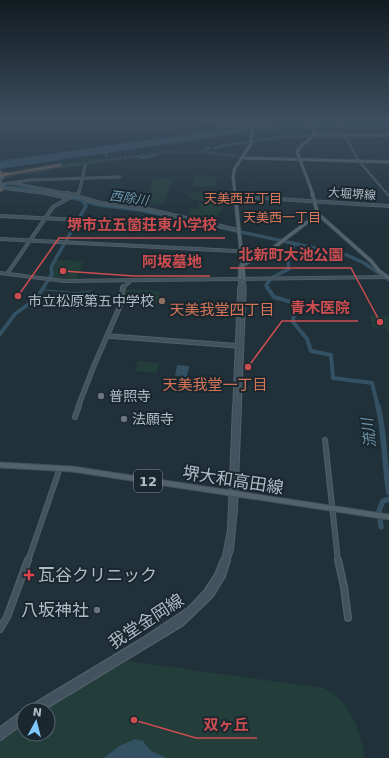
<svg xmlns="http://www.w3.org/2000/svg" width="389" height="758" viewBox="0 0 389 758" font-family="'DejaVu Sans','Noto Sans JP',sans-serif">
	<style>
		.green { fill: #233d3a }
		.water { fill: #335163 }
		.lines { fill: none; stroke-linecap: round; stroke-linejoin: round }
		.stream { stroke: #335163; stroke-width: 1 }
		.river-far3 { stroke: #335163; stroke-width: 2.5 }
		.river-far2 { stroke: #335163; stroke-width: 3.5 }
		.river-far1 { stroke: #335163; stroke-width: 4 }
		.river { stroke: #335163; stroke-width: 5.5 }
		.highway-tunnel { stroke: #35464f; stroke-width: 3; stroke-dasharray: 3 1.5; stroke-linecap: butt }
		.secondary-far4-casing { stroke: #526068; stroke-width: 3 }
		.secondary-far3-casing { stroke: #526068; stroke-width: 4 }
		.secondary-far2-casing { stroke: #526068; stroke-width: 5.5 }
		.secondary-far1-casing { stroke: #526068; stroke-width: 6 }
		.secondary-casing { stroke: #526068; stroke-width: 8 }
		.primary-far2-casing { stroke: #404e57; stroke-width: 3.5 }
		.primary-far1-casing { stroke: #404e57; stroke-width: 4.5 }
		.primary-casing { stroke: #404e57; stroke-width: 7 }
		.highway-casing { stroke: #3f4d55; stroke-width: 2 }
		.secondary-far4 { stroke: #42525e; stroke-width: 2 }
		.secondary-far3 { stroke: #42525e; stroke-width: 2.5 }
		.secondary-far2 { stroke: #42525e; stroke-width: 3.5 }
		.secondary-far1 { stroke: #42525e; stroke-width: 4 }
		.secondary { stroke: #42525e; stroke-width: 5.5 }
		.primary-far2 { stroke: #52626b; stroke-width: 2.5 }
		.primary-far1 { stroke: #52626b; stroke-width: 3 }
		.primary { stroke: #52626b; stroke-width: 5 }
		.highway { fill: #715d51; fill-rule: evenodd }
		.rail-casing { stroke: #566772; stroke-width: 2 }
		.rail { stroke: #1a272f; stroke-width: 1; stroke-dasharray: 1.5; stroke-linecap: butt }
		.primary-bridge-casing { stroke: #404e57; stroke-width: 3.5; stroke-linecap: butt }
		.highway-bridge-casing { stroke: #3f4d55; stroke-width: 4; stroke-linecap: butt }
		.primary-bridge { stroke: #52626b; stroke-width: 2.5 }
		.highway-bridge { stroke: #715d51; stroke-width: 3 }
		.education-dot { fill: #8d6e63; stroke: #1a272f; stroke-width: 1.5 }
		.worship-dot { fill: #6b7280; stroke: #1a272f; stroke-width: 1.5 }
		.health-dot { fill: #e0444e; stroke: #1a272f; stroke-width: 1.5 }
		.labels { text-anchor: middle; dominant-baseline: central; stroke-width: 4; stroke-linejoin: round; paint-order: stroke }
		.far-street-label { font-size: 12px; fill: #afbdc7; stroke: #1a272f }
		.far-water-label { font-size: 13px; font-style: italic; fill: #6e96ac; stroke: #1a272f }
		.far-neighbourhood-label { font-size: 13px; fill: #d87558; stroke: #1a272f }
		.shield { fill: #1a272f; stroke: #829099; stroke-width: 1 }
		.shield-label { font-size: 13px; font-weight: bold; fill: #afbdc7 }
		.poi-label { font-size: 14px; fill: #afbdc7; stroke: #1a272f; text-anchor: start }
		.neighbourhood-label { font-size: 15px; fill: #d87558; stroke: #1a272f }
		.water-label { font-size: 15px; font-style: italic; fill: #6e96ac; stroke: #1a272f }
		.near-street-label { font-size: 17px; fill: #afbdc7; stroke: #1a272f }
		.near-poi-label { font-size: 17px; fill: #afbdc7; stroke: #1a272f; text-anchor: start }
		.leader { fill: none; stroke: #cc4d50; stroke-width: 1.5 }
		.callout-dot { fill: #cc4d50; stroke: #1a272f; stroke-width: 1.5 }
		.callout-label { font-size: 15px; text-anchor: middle; font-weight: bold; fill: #cc4d50; stroke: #1a272f; stroke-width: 4; stroke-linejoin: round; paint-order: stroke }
	</style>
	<rect width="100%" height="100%" fill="#20313a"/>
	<g class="green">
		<polygon points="318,128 326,128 328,132 283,134 245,139 239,133 268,129"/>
		<polygon points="104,159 108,162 58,169 57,167 63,166 62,164"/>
		<polygon points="195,175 217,177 215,187 192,186"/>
		<polygon points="154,178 172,179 164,204 144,203"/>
		<polygon points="192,192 212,193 212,196 208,201 192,200 193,197 188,197"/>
		<polygon points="199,203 222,205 221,209 223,210 218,212 216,218 211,218 209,222 188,217 191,208 199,209"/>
		<polygon points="57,260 84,261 76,279 51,278 54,272 52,267"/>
		<polygon points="128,289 160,291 157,303 125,299 125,290"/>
		<polygon points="370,315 389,317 389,335 386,328 373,327"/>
		<polygon points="138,361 159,363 156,373 135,371"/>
		<path d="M127 661 324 688C350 701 361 731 365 758H0V742L24 724V734H48V710H46Z"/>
	</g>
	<g class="water">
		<path d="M313 121 389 122V127L268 129 0 169V161L13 159C113 146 212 128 313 121Z"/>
		<polygon points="177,365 189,366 187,377 175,376"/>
		<polygon points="135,739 143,741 150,750 167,758 104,758 119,746"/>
	</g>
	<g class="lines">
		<g class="stream">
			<polyline points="44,290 70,292"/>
			<polyline points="72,293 91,291"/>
		</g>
		<g class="river-far3">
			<polyline points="221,146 285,136 389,136"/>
			<polyline points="214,148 219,147"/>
			<polyline points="101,149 107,156"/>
			<polyline points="205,149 210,148"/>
			<polyline points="137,156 141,158 156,155"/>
			<polyline points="0,186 46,191 59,194"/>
		</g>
		<g class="river-far2">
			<polyline points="55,193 99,205 140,210 347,255 364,263 389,280"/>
			<polyline points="273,277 289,269 288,262 294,244"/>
			<polyline points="43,288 52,274 51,267 86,206 83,201"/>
			<polyline points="267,288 266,285 270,280"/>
		</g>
		<g class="river-far1">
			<polyline points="267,287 274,297 295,303 293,322 307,339 311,351 331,355 333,378 372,383 378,407"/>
			<polyline points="0,334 15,314 37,298 44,287"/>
		</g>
		<g class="river">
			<path d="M378 406C385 435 384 464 389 493"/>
			<polyline points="381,527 379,511 383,501 389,499"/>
		</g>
		<g class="highway-tunnel">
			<polyline points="309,159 377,161"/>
			<polyline points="48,168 169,152 205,152 247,158"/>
			<polyline points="28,173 51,169"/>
			<polyline points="0,178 30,171"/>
		</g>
		<defs>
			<g id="secondary-far4">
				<polyline points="314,134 389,135"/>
				<polyline points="12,183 70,194"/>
				<polyline points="3,184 30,180 120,177"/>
				<polyline points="0,188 50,194"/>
				<polyline points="76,194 79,193 85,166"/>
			</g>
			<g id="secondary-far3">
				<polyline points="44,193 68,198"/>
				<polyline points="67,193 100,203 147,209 238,230"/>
				<polyline points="232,196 389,206"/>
				<polyline points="0,216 178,225"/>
				<polyline points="0,239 236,251"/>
				<polyline points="0,273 64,281 388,277"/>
				<polyline points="7,274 53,207 78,193"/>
				<polyline points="123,288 131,280"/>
				<polyline points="240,288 240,278"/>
				<polyline points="244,288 244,279"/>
			</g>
			<g id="secondary-far2">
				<polyline points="108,336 240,346"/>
				<polyline points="78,407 93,368 120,306 123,287"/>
				<polyline points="235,407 240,287"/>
				<polyline points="239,407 244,287"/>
			</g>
			<g id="secondary-far1">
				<polyline points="75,417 79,406"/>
				<polyline points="325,440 338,561"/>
				<polyline points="28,561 60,468"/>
				<polyline points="224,561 230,530 235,406"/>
				<polyline points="227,561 231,550 235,509 239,406"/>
			</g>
			<g id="secondary">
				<polyline points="338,560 344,587 348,618"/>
				<polyline points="0,629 7,617 28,560"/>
				<polyline points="29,710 142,642 190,610 207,592 218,575 224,560"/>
				<polyline points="38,710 181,623 211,594 222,576 227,560"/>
				<polyline points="0,731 24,713"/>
				<polyline points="0,737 24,719"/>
			</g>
			<g id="primary-far2">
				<polyline points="199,121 230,126 279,121"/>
				<path d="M309 121 315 132C311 141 301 143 297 152L313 194"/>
				<polyline points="0,125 5,121"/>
				<polyline points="241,158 389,162"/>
				<polyline points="0,178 0,186"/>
				<polyline points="235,194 233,176 235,168 251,144 253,121"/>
			</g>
			<g id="primary-far1">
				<polyline points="235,193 244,279"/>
				<polyline points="312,193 318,214 371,261 379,271 389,278"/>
				<polyline points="241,266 269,251 318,214"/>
				<polyline points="240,268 240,278"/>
			</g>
			<polyline id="primary" points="0,465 72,469 389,517"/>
			<g id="highway">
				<polygon points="60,164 61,165 61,166 7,175 5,174"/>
				<polygon points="0,188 2,189 2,191 0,191"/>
			</g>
		</defs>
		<use href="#secondary-far4" class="secondary-far4-casing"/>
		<use href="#secondary-far3" class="secondary-far3-casing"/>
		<use href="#secondary-far2" class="secondary-far2-casing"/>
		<use href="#secondary-far1" class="secondary-far1-casing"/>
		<use href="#secondary" class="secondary-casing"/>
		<use href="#primary-far2" class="primary-far2-casing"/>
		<use href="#primary-far1" class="primary-far1-casing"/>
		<use href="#primary" class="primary-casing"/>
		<use href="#highway" class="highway-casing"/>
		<use href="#secondary-far4" class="secondary-far4"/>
		<use href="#secondary-far3" class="secondary-far3"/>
		<use href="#secondary-far2" class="secondary-far2"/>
		<use href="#secondary-far1" class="secondary-far1"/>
		<use href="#secondary" class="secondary"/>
		<use href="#primary-far2" class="primary-far2"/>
		<use href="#primary-far1" class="primary-far1"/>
		<use href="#primary" class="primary"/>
		<use href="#highway" class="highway"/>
		<defs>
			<polyline id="rail" points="336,121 359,161 389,196"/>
		</defs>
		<use href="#rail" class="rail-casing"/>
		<use href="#rail" class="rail"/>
		<defs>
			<g id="primary-bridge">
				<polyline points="0,171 3,178"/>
				<polyline points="2,187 3,184"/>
			</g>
			<polyline id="highway-bridge" points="0,175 7,174"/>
		</defs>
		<use href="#primary-bridge" class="primary-bridge-casing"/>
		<use href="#highway-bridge" class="highway-bridge-casing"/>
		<use href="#primary-bridge" class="primary-bridge"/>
		<use href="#highway-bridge" class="highway-bridge"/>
	</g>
	<linearGradient id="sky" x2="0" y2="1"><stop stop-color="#121b20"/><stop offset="0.53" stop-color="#3c4e60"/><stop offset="1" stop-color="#3c4e60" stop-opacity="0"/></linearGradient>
	<rect width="389" height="227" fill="url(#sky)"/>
	<circle class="education-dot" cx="162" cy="301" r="4"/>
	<g class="worship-dot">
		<circle cx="101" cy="396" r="4"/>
		<circle cx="124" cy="419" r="4"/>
		<circle cx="97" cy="610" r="4"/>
	</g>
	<path class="health-dot" d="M27 569h4v4h4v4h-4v4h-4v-4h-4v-4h4z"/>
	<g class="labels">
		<g class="far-street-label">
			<text transform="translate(352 194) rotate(4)">大堀堺線</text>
		</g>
		<g class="far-water-label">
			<text transform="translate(129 198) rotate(8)">西除川</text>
		</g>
		<g class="far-neighbourhood-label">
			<text x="243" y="198">天美西五丁目</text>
			<text x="282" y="217">天美西一丁目</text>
		</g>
		<rect class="shield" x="134" y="470" width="28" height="22" rx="3"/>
		<g class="shield-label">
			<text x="148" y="481">12</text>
		</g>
		<g class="poi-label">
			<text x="154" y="301" text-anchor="end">市立松原第五中学校</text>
			<text x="109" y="396">普照寺</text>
			<text x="132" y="419">法願寺</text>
		</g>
		<g class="neighbourhood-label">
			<text x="222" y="310">天美我堂四丁目</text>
			<text x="215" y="385">天美我堂一丁目</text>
		</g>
		<g class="water-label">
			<text transform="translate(369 433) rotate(-97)">流川</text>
		</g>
		<g class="near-street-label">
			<text transform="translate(233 480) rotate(9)">堺大和高田線</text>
			<text transform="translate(146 621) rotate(-33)">我堂金岡線</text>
		</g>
		<g class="near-poi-label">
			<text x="38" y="575">瓦谷クリニック</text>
			<text x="89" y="610" text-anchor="end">八坂神社</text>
		</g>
	</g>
	<path class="leader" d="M18 296L59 238H225M380 322L351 268H230M63 271L134 276H210M248 367L282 321H358M134 720L196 738H257"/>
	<g class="callout-dot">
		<circle cx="18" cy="296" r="4"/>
		<circle cx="380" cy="322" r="4"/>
		<circle cx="63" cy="271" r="4"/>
		<circle cx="248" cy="367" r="4"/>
		<circle cx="134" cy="720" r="4"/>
	</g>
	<g class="callout-label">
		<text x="142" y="230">堺市立五箇荘東小学校</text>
		<text x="291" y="260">北新町大池公園</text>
		<text x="172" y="267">阿坂墓地</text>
		<text x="320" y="313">青木医院</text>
		<text x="226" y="730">双ヶ丘</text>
	</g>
	<g transform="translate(36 722) rotate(7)"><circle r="19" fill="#1a272f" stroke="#56636c"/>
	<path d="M0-3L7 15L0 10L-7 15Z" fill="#7ecafc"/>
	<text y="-6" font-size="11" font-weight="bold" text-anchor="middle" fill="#afbdc7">N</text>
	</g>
</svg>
